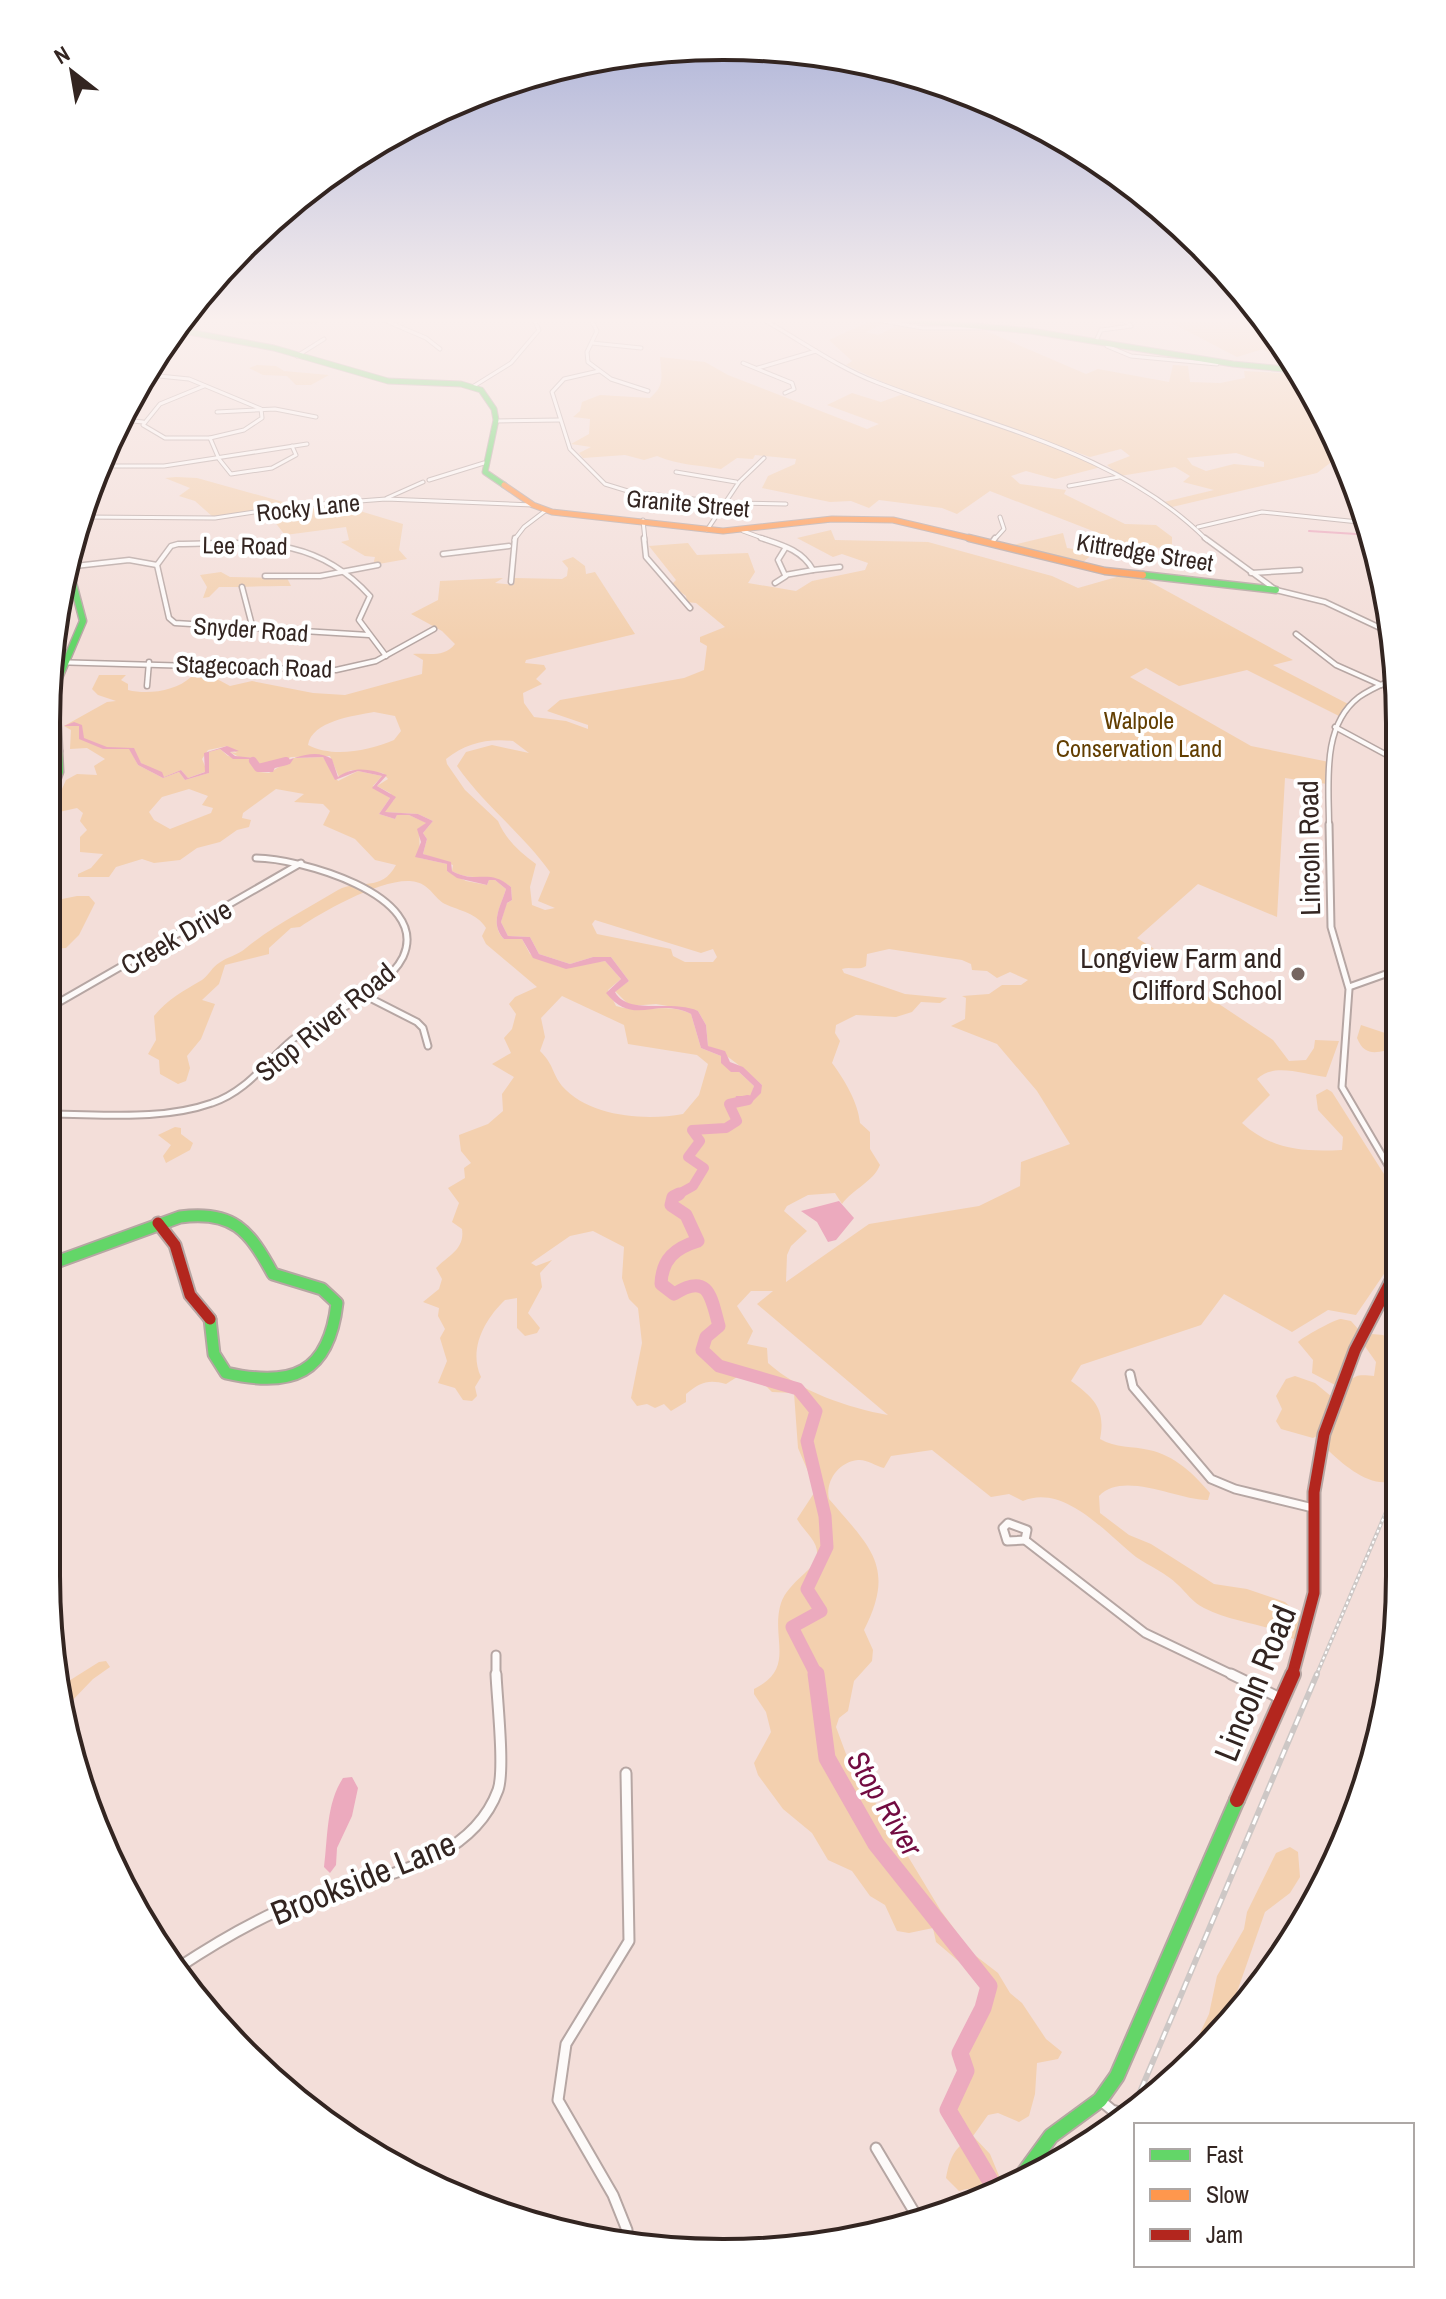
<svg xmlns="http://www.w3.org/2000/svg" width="1446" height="2299" viewBox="0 0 1446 2299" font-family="'Archivo Narrow',sans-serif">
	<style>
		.green { fill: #f3d0af; fill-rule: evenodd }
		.water { fill: #ecaabe }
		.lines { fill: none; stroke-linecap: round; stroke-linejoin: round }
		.stream { stroke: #ecaabe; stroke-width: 2 }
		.river-far3 { stroke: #ecaabe; stroke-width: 8 }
		.river-far2 { stroke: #ecaabe; stroke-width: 10 }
		.river-far1 { stroke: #ecaabe; stroke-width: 13 }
		.river { stroke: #ecaabe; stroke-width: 17 }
		.street-far4-casing { stroke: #b6a6a3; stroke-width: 5 }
		.street-far3-casing { stroke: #b6a6a3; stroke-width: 7 }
		.street-far2-casing { stroke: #b6a6a3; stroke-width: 9 }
		.street-far1-casing { stroke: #b6a6a3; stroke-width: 11 }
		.street-casing { stroke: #b6a6a3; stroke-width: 13 }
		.fast-far3-casing { stroke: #b6a6a3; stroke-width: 7 }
		.fast-far2-casing { stroke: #b6a6a3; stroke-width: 9 }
		.fast-far1-casing { stroke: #b6a6a3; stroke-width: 15 }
		.fast-casing { stroke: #b6a6a3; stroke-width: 18 }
		.slow-far1-casing { stroke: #b6a6a3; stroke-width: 7 }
		.slow-casing { stroke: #b6a6a3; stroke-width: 9 }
		.jam-far1-casing { stroke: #b6a6a3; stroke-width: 15 }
		.jam-casing { stroke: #b6a6a3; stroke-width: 18 }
		.street-far4 { stroke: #fdfaf9; stroke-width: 3 }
		.street-far3 { stroke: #fdfaf9; stroke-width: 4 }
		.street-far2 { stroke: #fdfaf9; stroke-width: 5 }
		.street-far1 { stroke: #fdfaf9; stroke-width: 7 }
		.street { stroke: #fdfaf9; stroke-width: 9 }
		.fast-far3 { stroke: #63d668; stroke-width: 5 }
		.fast-far2 { stroke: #63d668; stroke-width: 6 }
		.fast-far1 { stroke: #63d668; stroke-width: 11 }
		.fast { stroke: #63d668; stroke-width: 14 }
		.slow-far1 { stroke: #ff974d; stroke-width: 5 }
		.slow { stroke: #ff974d; stroke-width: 6 }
		.jam-far1 { stroke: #b3261e; stroke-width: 11 }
		.jam { stroke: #b3261e; stroke-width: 14 }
		.rail-far1-casing { stroke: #cdc7c5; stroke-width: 4 }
		.rail-casing { stroke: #cdc7c5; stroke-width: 6 }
		.rail-far1 { stroke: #fff; stroke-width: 2; stroke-dasharray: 3; stroke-linecap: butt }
		.rail { stroke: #fff; stroke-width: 3; stroke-dasharray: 9; stroke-linecap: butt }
		.poi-dot { fill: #766661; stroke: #fff; stroke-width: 3 }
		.labels { text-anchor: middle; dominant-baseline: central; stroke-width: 8; stroke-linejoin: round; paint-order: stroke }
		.far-street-label { font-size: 24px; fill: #332521; stroke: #fff }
		.far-park-label { font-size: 24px; fill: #623e01; stroke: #fff }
		.street-label { font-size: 28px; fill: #332521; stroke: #fff }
		.poi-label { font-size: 28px; fill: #332521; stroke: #fff; text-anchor: end }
		.water-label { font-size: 30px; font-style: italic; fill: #720b41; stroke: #fff }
		.near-street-label { font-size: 34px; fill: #332521; stroke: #fff }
		.rim { fill: none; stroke: #332521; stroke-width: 4 }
	</style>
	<rect width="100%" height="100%" fill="#f3ded9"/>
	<g class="green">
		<path d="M873 320 886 322 866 332 878 335 899 325 934 330 981 329 1086 374 1098 369 1169 382 1173 365 1188 366 1190 382 1220 383 1245 378 1244 371 1297 374 1330 423 1342 454 1317 473 1172 507 1164 502 1214 490 1183 482 1190 476 1175 467 1120 476 1107 465 1130 456 1121 449 1090 457 891 386 846 365 852 361 829 340ZM1236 453 1264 462V467L1234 464 1206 471 1192 465 1187 458Z"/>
		<polygon points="1166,320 1261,320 1263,323 1259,324 1271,334 1288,361 1282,362 1263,349 1237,357"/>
		<path d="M660 357 705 362 728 375 867 429 879 424 827 405 852 393 881 402 906 393 1080 455 1101 467 1055 479 1026 471 1011 476 1020 484 1066 490 1064 494 1125 524 1156 525 1172 537V548L1134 547 990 491 957 514 942 508 879 500 869 508 851 501 830 502 762 488 768 476 795 464 796 459 755 455 753 459 737 458 721 469C698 465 678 465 657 456L644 460 625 455 583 458 579 453 591 447 571 444 589 434 590 419 573 417 580 411 582 402 600 395 650 398C666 385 661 375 660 357Z"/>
		<polygon points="257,365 276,366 284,371 329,375 311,385 296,385 287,376 263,375 249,368"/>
		<polygon points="176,477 197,478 294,505 213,517 195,501 179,496 190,488 165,478"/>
		<polygon points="340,505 403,524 399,550 407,559 373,565 375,557 365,556 341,542 349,540 346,527 285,535 267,512"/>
		<path d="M831 530 835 540 928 542 1052 576 1078 588 1120 576 1145 579 1293 660 1273 665 1352 706 1339 716 1247 670 1179 686 1146 668 1130 677 1251 746 1329 762 1327 784 1285 778 1277 917 1198 884 1137 938 1165 956 1128 977 1166 1000 1192 986 1273 1040 1289 1061 1306 1060 1314 1048 1315 1040 1339 1041 1326 1077C1304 1075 1274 1062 1257 1079L1270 1095 1242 1123C1272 1150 1303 1152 1342 1150L1343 1137 1318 1110 1316 1095 1327 1089 1332 1092 1396 1193V1248L1386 1271 1356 1315 1328 1310 1292 1332 1224 1294 1201 1325 1081 1365 1071 1381C1094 1398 1106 1409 1100 1439 1116 1448 1132 1446 1149 1450 1174 1455 1194 1474 1210 1493L1208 1500C1179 1501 1124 1470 1099 1496L1100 1513 1129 1535 1151 1544 1214 1584 1247 1589 1285 1602 1302 1618V1636L1295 1640C1266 1622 1235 1624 1204 1608 1193 1603 1186 1592 1177 1584 1166 1573 1149 1566 1136 1557 1107 1534 1064 1483 1023 1501L1009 1494 991 1497 932 1450 891 1456 884 1468C876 1466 866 1459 858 1460 838 1462 825 1482 829 1499 871 1548 896 1567 864 1630L873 1650 872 1661 854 1681 848 1711 839 1718 836 1727 846 1754 941 1911 972 1953 998 1973 1010 1993 1022 2003 1046 2039 1062 2052 1058 2059 1037 2063 1035 2094 1029 2116 1019 2122 998 2113 988 2115 973 2136 990 2154 1002 2183C987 2190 974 2186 959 2191L946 2178C950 2157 954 2148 972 2137 943 2126 962 2094 968 2077 972 2067 967 2054 971 2045 979 2027 988 2014 993 1994L990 1988 936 1942 933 1928 909 1933 897 1931 885 1905 870 1896 852 1871 828 1860 812 1833 783 1809 758 1775 754 1763 771 1732 766 1712 754 1694V1689C797 1668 770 1638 781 1603 788 1582 816 1569 817 1556 819 1541 804 1532 797 1519L816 1490 798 1448 794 1393 772 1392 762 1382 737 1377 726 1384C709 1379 700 1382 686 1394V1402L671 1411 664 1404 655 1408 647 1404 637 1406 631 1398 642 1343 638 1308 629 1299 622 1278 624 1247 593 1231 570 1236 531 1263 536 1266 552 1260 540 1273 542 1287 528 1313 540 1328 537 1333 525 1336 517 1328V1298L505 1300C485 1319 468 1349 481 1377L475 1387 477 1396 472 1401 463 1400 455 1388 438 1383 447 1361 440 1338 445 1329 438 1316 439 1308 423 1302 439 1289 442 1279 436 1268C449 1255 465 1249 462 1229L452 1222 459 1203 448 1188 465 1178 464 1168 471 1163 461 1151 459 1135 488 1124 503 1111 502 1094 514 1077 492 1064 511 1053 504 1038 512 1029 516 1014 509 1004 515 997 537 987 486 944 482 936 486 928C477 913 460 911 445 904 435 899 430 885 416 882 389 874 321 912 300 927L291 928 269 948V954L225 965 219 984 202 1000 215 1004 201 1039 187 1056 190 1068 186 1081 178 1084 160 1074 159 1060 148 1054 156 1040 154 1016C168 999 183 991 202 980 209 975 212 967 219 963 227 957 238 955 246 948 274 925 307 909 338 890 360 878 381 893 396 865L375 860 355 839 323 825 330 811 323 804 294 802 304 794 276 789 243 813 242 818 251 820 249 827 237 830 220 842 197 848 180 860 154 863 142 859 116 867 109 877H78V874L91 868 103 854 80 852V837L87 830 80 821 83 813 77 808 59 812 53 809 66 780 77 774 97 775 94 766 105 759 87 748 70 749 71 730 64 726 107 702 116 701 98 695 92 689 99 675H126L121 680 128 684V690C148 695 176 691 191 677L217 679 230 686 252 681 313 693 345 695 422 674 423 660 413 654C429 653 444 658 455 644L442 631 411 614 438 600 440 581 503 578 495 583 514 585V578L562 579 567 576 568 568 562 561 573 557 585 566 586 574 595 572 635 634 526 660 525 663 544 665 546 669 536 679 542 684 523 693 524 703 534 717 566 721 588 729V725L547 711 560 700 684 678 704 670 707 646 700 642V637L725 627 696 603 687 602 686 596 671 585 676 580 649 546 688 543 697 555 748 553 755 572 748 583 796 591 812 581 865 570 868 563 842 554 833 557 797 538ZM374 712 395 716 401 731 394 740C368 751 333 758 308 745 312 721 353 716 374 712ZM513 741 529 753 492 745 466 752 457 766C484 805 522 833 550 872L538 901 555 908 545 910 532 905 530 887 536 864C518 851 505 838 498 821L465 790 447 764 446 759C466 743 488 738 513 741ZM227 746 237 753 230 752 239 757 254 758 262 770 291 757 330 756 339 777 351 770 383 773 388 779 377 786 390 793 394 800 384 808 385 812 418 814 433 821 423 833 427 839 423 854 453 865 452 871C473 883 492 871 511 887L512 900 506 904 501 922 508 936 530 937 539 954 570 964 593 957H611L629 981 615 991 630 1006 656 1004 698 1011 706 1025 708 1046C728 1054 745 1070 762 1085L746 1104 735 1102 736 1096H751L754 1086 739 1072C729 1071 723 1065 721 1056L701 1048 691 1014C667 1002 642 1014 616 1006L608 990 621 979 605 961 560 967 530 954 522 939H504C489 924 501 906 506 889L495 880H489L487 885 466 881 447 871V864L420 858 419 828 427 823 409 815H397L395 819 379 814 390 798 373 786 382 776 358 771 338 781 323 757 294 758 269 773 259 772 249 759 228 756 220 749 209 752V773L185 780 179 772 163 778 138 765 130 749 141 763 164 777 181 770 188 778 207 771 202 759 208 750ZM189 789 208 796 202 805 213 808 211 813 170 829 154 820 149 812 162 797ZM595 920 701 953 713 949 717 957 713 962H685L673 956 671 949 597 934 592 924ZM889 949 962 960 971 964 972 970 987 971 997 978 1010 972 1028 980 1021 985H1002L989 994 962 996 966 998 965 1019 951 1026 997 1044 1037 1091 1070 1144 1021 1162 1020 1186 979 1206 869 1224 786 1282 787 1255 791 1246 807 1231 784 1211 787 1206 808 1195 835 1193 842 1204C853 1189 873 1182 880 1165L870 1149V1132L860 1123C858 1102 844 1079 832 1063L840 1041 835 1033 836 1025 856 1015 896 1017 912 1012 921 1002 940 1003 947 998 905 994 844 973 842 969C850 966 858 971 866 966L867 954ZM562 996 624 1025 628 1044 697 1055 708 1064 699 1095 683 1114C646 1121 589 1117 562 1086 552 1073 554 1065 540 1051L545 1037 541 1018ZM751 1291H773L757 1304 888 1415C848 1408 799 1391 768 1363L767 1348 747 1344 753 1331 737 1306Z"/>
		<polygon points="1063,533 1067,548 1095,552 1081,564 1009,546"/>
		<path d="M221 572 230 577 287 578 291 586C262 586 245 587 219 587L209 597 203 598 207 587 200 575Z"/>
		<polygon points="77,896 89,896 95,903 79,935 66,948 50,949 50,915 62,899"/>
		<path d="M1361 1025 1397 1037V1049C1380 1050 1366 1060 1357 1038Z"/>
		<polygon points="175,1127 181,1128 181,1134 193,1143 190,1150 166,1163 163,1156 171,1145 158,1135"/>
		<path d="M1341 1319 1351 1321 1359 1330 1337 1386 1312 1373 1313 1360 1298 1342C1303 1337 1333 1320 1341 1319Z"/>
		<path d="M1372 1334 1383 1335 1396 1345 1395 1464 1388 1482C1367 1485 1342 1464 1327 1449 1334 1429 1333 1387 1355 1377 1361 1374 1368 1376 1374 1376L1376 1362 1364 1345Z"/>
		<polygon points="1295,1376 1315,1383 1332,1397 1323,1433 1313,1438 1281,1429 1276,1421 1282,1409 1276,1396 1286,1379"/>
		<polygon points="106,1661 110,1667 93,1679 67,1706 64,1684 99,1662"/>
		<polygon points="1290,1847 1298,1852 1300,1877 1290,1893 1265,1912 1237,1992 1243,2004 1190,2054 1209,2014 1217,1976 1244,1929 1247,1912 1276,1853"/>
	</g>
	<g class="water">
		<path d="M74 722 82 725 84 738 107 747 134 748 141 763 162 772 164 777 181 770 188 778 205 772 204 753 227 746 239 751 230 752 235 756 255 758 262 770C283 764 311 745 332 759L338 777C353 766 370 769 387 775L377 786 396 797 385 812 418 814 433 821 423 833 427 839 423 854 451 862 452 871C477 885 488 867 511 887L512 900 507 903 501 922 508 936 530 937 539 954 570 964 593 957H611L629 981 615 992C628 1016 672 999 698 1011L706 1025 708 1046 725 1051 730 1062 743 1067 762 1085 761 1093 751 1103 734 1102 736 1096H750L754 1086 739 1072H731L721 1063V1056L701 1048 691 1014C654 996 635 1028 606 993L621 979 605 961 566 969 533 958 522 939H504C489 923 501 906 506 889L495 880H489L487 885 457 878 447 871V864L415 857 421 842 417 829 426 823 409 815H397L395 819 379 814 390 798 372 788 382 776 358 771 335 780 323 757 294 758 290 764 275 767 273 772H259L249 759H233L220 749 209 752V773L185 780 179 772 163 778 138 765 129 749H103L79 739V726H64Z"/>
		<polygon points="839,1201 854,1218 836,1240 828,1242 817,1222 801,1211"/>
		<path d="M352 1777 358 1788 352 1816 337 1848 336 1865 330 1873 324 1867C328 1837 326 1804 343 1778Z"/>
	</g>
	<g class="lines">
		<polyline class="stream" points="1309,531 1372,535"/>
		<polyline class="river-far3" points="253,761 258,768 286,761"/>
		<polyline class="river-far2" points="675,1196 693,1186 704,1168 688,1157 700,1141 692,1130 726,1128 737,1121 729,1104 748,1100"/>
		<path class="river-far1" d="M679 1194 673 1197 671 1205 686 1215 698 1241C675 1248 662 1259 661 1284L674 1294C709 1272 711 1297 719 1326L706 1337 702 1350 719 1366 798 1389 816 1411 807 1441 825 1516 827 1547 807 1589 821 1611 792 1627 817 1676"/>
		<polyline class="river" points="816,1674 827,1758 876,1844 989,1986 983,2008 960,2053 966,2071 948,2110 994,2187"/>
		<defs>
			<g id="street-far4">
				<polyline points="384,320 426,338 440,349"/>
				<polyline points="591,320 597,331 587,352 588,362 611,379 648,391"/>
				<path d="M764 320C800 340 837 367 876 382 990 427 1118 451 1207 540"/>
				<polyline points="877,320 923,328 981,328"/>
				<polyline points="1096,341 1101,330 1131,326 1123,320"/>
				<polyline points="592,343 641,348"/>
				<polyline points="1111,344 1107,346 1131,356 1217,364"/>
				<polyline points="297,356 324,339"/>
				<polyline points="156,362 160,356"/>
				<polyline points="743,363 792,383 794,389 785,393"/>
				<polyline points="758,368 816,351"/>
				<polyline points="599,371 564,379 552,392 570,449 605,484 631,492 729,503 786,504"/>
				<polyline points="149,375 189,379 261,409 262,418 244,430 210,438 219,459 231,474 272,468 296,455 292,446"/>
				<polyline points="204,386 160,404 143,425 165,438 210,438"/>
				<polyline points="474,386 511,363 539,330 534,320"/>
				<polyline points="217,412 275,409 316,417"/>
				<polyline points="123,420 143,422"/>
				<polyline points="496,421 560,420"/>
				<polyline points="97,466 164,466 307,444"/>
				<polyline points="676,472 736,482"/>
				<polyline points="429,480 484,463"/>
				<polyline points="1069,486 1119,477"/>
				<polyline points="387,498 423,482"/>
				<polyline points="83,517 215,518 293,506 386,499 533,505"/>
				<polyline points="643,520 645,540"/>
				<polyline points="1198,527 1262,512 1368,523"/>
				<polyline points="707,530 739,482 764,458"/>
				<polyline points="743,531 768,540"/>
				<polyline points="514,540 524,527 545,511"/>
				<polyline points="994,540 1004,529 1000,517"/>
			</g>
			<g id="street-far3">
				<polyline points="644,538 646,557 690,608"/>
				<path d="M761 538C782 545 802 550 813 570L785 575 778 560 786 547"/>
				<polyline points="1205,538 1276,590 1325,602 1391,633"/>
				<polyline points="993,541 995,538"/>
				<polyline points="443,554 509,546"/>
				<polyline points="75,566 129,560 157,565"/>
				<polyline points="813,570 840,567"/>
				<polyline points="1251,573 1300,570"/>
				<polyline points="265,576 320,576 378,565"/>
				<polyline points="511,582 515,538"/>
				<polyline points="775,583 786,576"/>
				<polyline points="242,587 253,629"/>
				<polyline points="1296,634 1336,665 1381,685"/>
				<path d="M369 635 175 623 169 618 157 565 171 546 178 544C255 543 314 534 370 596L359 620 386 656"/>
				<polyline points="52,662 336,670 376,661 434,629"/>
				<polyline points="147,686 149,662"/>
				<polyline points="1335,727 1398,761"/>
				<polyline points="51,752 60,751"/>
				<path d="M1329 826C1329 783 1321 726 1359 697 1370 689 1385 683 1398 677"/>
			</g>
			<g id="street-far2">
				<polyline points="1329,824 1331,927 1349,989 1342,1087 1396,1179"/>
				<polyline points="1349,987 1397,970"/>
				<polyline points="364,995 417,1022 423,1028 428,1046"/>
				<polyline points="49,1008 301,863"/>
				<path d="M49 1114C102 1114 161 1121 212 1103 246 1092 266 1062 292 1040 322 1016 386 992 403 957 432 894 297 858 256 858"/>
			</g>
			<g id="street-far1">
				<polyline points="1130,1374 1133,1387 1211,1479 1235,1489 1313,1508"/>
				<polygon points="1008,1523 1027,1530 1025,1540 1007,1541 1003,1528"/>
				<polyline points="1025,1540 1145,1633 1235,1676"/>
				<polyline points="496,1655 496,1676"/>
			</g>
			<g id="street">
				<polyline points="1231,1674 1282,1699"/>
				<polyline points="626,1773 629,1941 566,2044 558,2100 613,2195 627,2230 627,2241"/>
				<path d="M176 1969C215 1943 255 1919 299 1902 366 1877 469 1869 498 1790 505 1770 497 1699 496 1674"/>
				<polyline points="1101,2101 1112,2110 1126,2114"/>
				<polyline points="876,2148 919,2220"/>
			</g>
			<g id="fast-far3">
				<polyline points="910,320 1031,331 1233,364 1294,370"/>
				<polyline points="177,326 189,332 274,348 388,381 461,384 481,390 494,409 496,420 485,472 504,485"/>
			</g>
			<g id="fast-far2">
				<polyline points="1143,575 1276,590"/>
				<polyline points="51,797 60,772 56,685 83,621 73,583 76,545"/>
			</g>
			<path id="fast-far1" d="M48 1265 180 1217C233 1210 249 1230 273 1274L322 1289 337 1303C329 1374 292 1388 226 1373L214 1354 210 1319"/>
			<polyline id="fast" points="1024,2173 1051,2136 1100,2100 1117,2076 1237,1800"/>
			<g id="slow-far1">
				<polyline points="241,320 316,320"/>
				<polyline points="504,485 533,505 552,512 723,531 832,519 893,520 978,540"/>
			</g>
			<polyline id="slow" points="969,538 1105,571 1143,575"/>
			<g id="jam-far1">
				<polyline points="158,1223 175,1245 190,1295 210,1319"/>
				<polyline points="1292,1676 1314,1593 1314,1492 1324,1434 1355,1350 1396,1271"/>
			</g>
			<polyline id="jam" points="1237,1800 1293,1674"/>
		</defs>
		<use href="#street-far4" class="street-far4-casing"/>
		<use href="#street-far3" class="street-far3-casing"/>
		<use href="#street-far2" class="street-far2-casing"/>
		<use href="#street-far1" class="street-far1-casing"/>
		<use href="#street" class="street-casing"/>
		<use href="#fast-far3" class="fast-far3-casing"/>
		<use href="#fast-far2" class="fast-far2-casing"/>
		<use href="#fast-far1" class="fast-far1-casing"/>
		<use href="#fast" class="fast-casing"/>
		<use href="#slow-far1" class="slow-far1-casing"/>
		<use href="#slow" class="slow-casing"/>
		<use href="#jam-far1" class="jam-far1-casing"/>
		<use href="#jam" class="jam-casing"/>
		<use href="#street-far4" class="street-far4"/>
		<use href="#street-far3" class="street-far3"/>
		<use href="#street-far2" class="street-far2"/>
		<use href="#street-far1" class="street-far1"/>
		<use href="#street" class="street"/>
		<use href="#fast-far3" class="fast-far3"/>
		<use href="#fast-far2" class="fast-far2"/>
		<use href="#fast-far1" class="fast-far1"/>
		<use href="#fast" class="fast"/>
		<use href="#slow-far1" class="slow-far1"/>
		<use href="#slow" class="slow"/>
		<use href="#jam-far1" class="jam-far1"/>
		<use href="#jam" class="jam"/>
		<defs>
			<polyline id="rail-far1" points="1316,1676 1395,1491"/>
			<polyline id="rail" points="1134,2106 1317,1674"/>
		</defs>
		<use href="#rail-far1" class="rail-far1-casing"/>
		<use href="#rail" class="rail-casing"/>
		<use href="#rail-far1" class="rail-far1"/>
		<use href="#rail" class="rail"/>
	</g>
	<linearGradient id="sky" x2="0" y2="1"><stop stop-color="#a9b0d7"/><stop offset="0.5" stop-color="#faf0ee"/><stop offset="1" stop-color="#faf0ee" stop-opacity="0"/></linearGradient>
	<rect width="1446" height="641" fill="url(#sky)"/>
	<circle class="poi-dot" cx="1298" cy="974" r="8"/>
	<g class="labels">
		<g class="far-street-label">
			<text transform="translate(688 503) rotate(5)">Granite Street</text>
			<text transform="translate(308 507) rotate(-6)">Rocky Lane</text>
			<text transform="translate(245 545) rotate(1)">Lee Road</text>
			<text transform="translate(1145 552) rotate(9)">Kittredge Street</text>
			<text transform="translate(251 629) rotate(4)">Snyder Road</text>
			<text transform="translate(254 666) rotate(2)">Stagecoach Road</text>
		</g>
		<g class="far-park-label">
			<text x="1139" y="720">Walpole<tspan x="1139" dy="28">Conservation Land</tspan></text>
		</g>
		<g class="street-label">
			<text transform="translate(1309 848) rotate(-91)">Lincoln Road</text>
			<text transform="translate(176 937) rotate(-30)">Creek Drive</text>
			<text transform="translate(325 1022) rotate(-39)">Stop River Road</text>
		</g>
		<g class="poi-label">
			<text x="1282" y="958">Longview Farm and<tspan x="1282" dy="32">Clifford School</tspan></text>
		</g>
		<g class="water-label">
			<text transform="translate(885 1803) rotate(59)">Stop River</text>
		</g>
		<g class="near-street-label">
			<text transform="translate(1255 1683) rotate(-68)">Lincoln Road</text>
			<text transform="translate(363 1878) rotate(-22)">Brookside Lane</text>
		</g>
	</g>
	<path d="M0 0H1446V2299H0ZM723 60H723A663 663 0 0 1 1386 723V1576A663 663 0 0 1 723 2239H723A663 663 0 0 1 60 1576V723A663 663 0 0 1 723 60Z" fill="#fff" fill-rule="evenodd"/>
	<path class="rim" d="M723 60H723A663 663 0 0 1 1386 723V1576A663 663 0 0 1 723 2239H723A663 663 0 0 1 60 1576V723A663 663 0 0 1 723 60Z"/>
	<rect x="1134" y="2123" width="280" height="144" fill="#ffffff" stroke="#ada8a6" stroke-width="2"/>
	<rect x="1150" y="2149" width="40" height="12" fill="#63d668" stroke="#ada8a6" stroke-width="2"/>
	<text x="1206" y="2163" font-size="24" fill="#332521">Fast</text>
	<rect x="1150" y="2189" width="40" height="12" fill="#ff974d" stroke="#ada8a6" stroke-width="2"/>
	<text x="1206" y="2203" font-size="24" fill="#332521">Slow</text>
	<rect x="1150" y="2229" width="40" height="12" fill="#b3261e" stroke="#ada8a6" stroke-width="2"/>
	<text x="1206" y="2243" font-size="24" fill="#332521">Jam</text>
	<g transform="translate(72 72) rotate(329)" stroke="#ffffff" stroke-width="6" paint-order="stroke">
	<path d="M0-6L14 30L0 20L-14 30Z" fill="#332521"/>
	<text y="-12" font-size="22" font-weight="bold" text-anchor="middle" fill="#332521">N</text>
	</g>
</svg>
